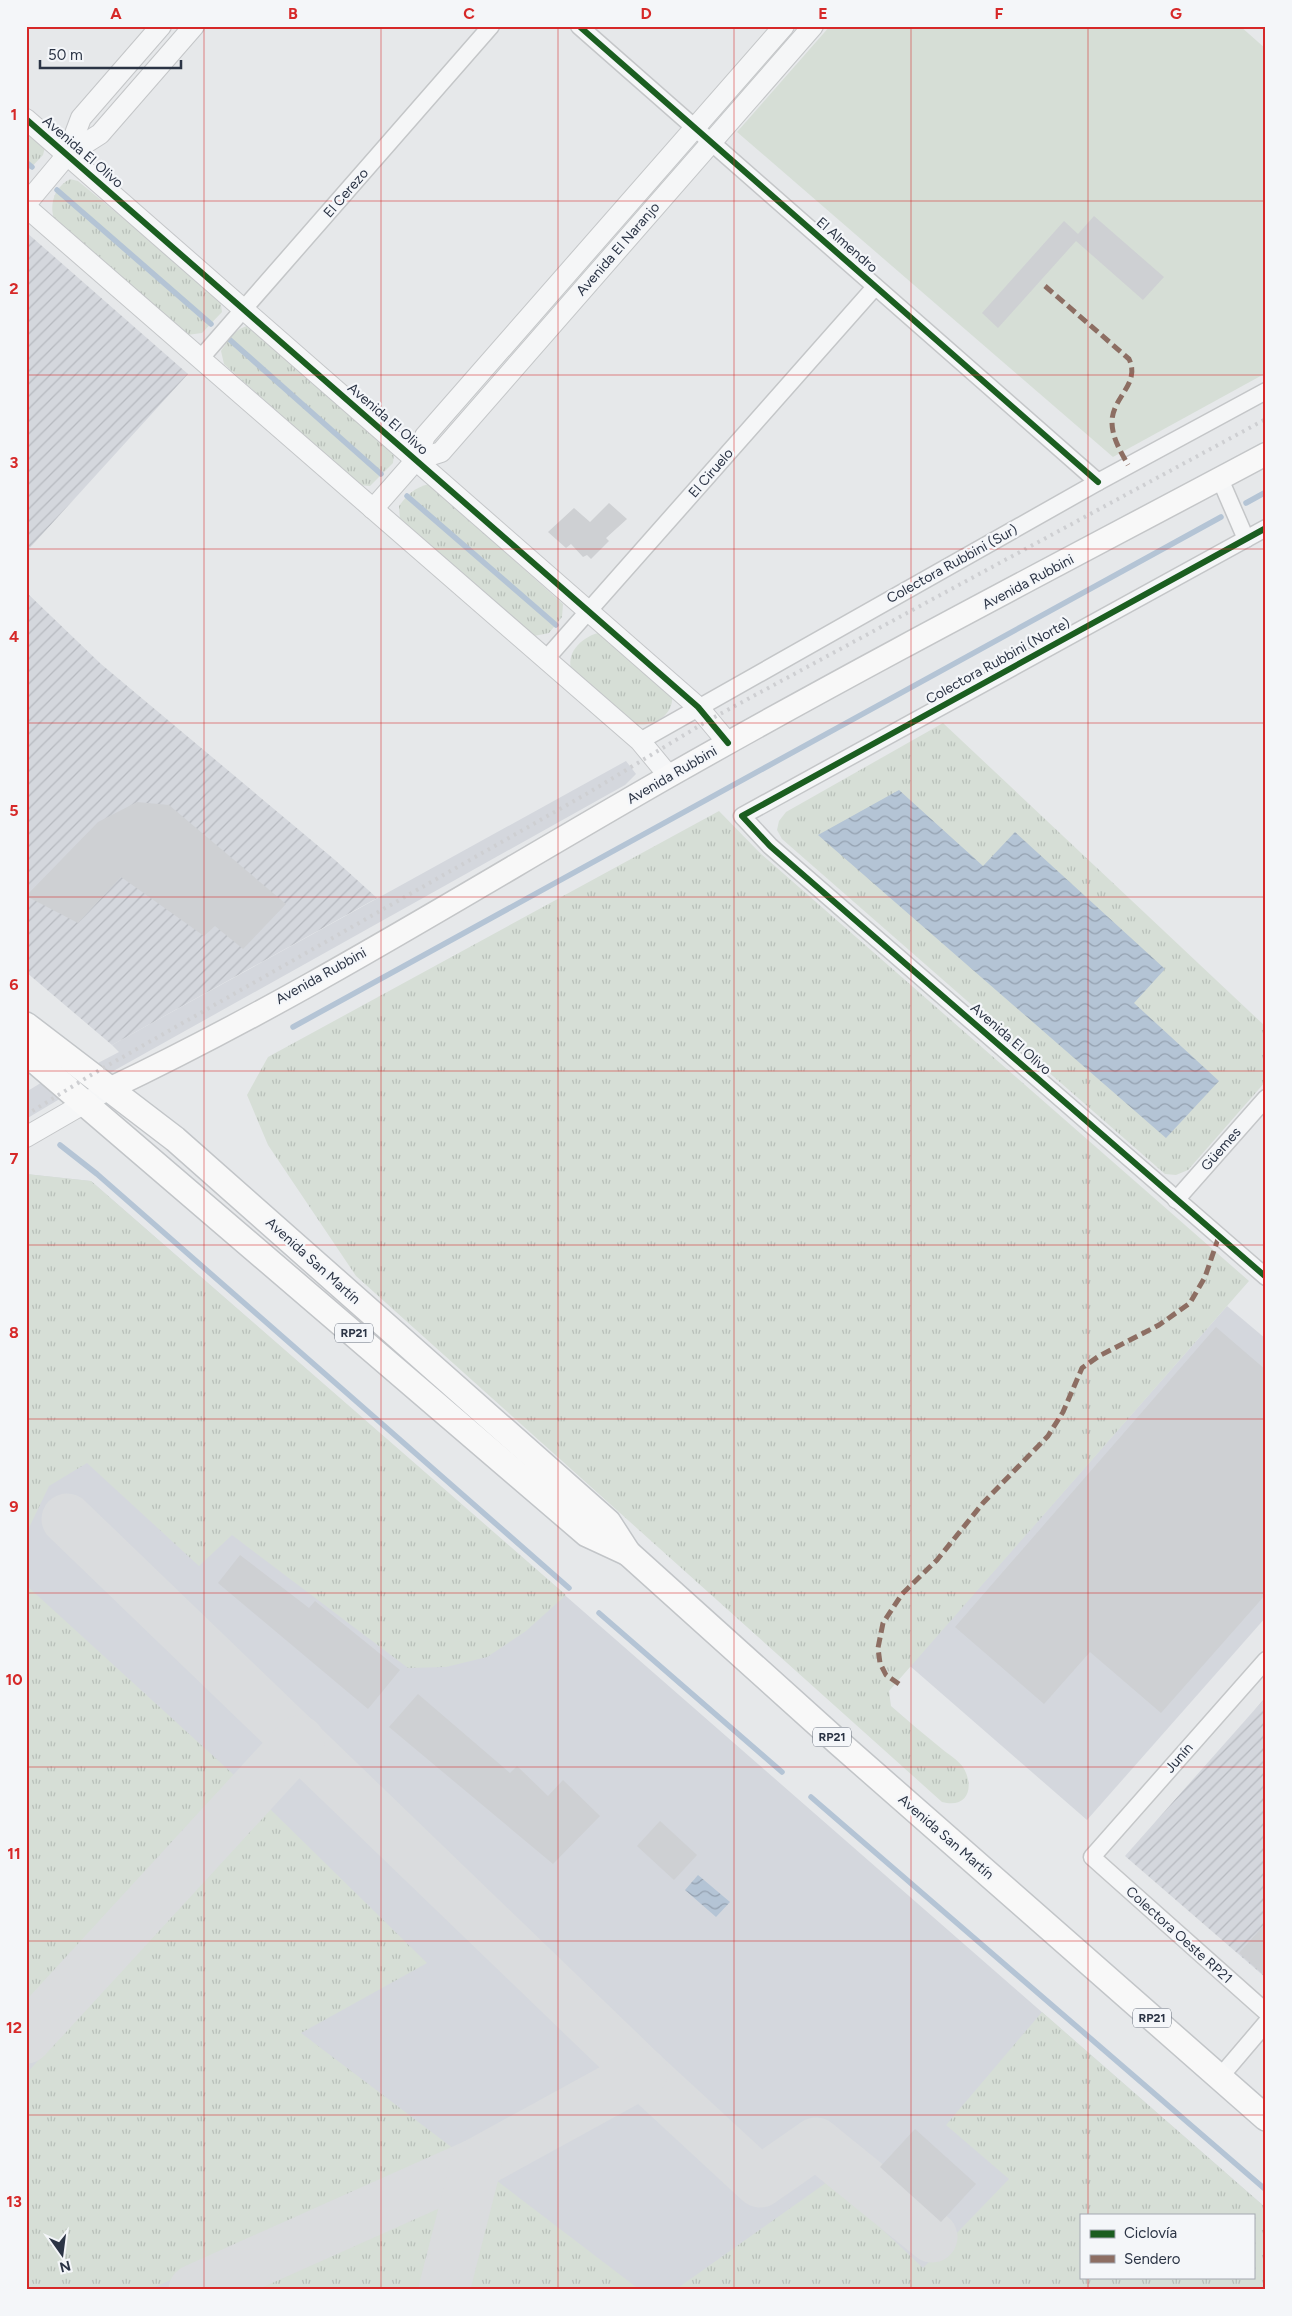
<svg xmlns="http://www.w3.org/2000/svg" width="1292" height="2316" viewBox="0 0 1292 2316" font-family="Figtree,sans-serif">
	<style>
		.built { fill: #d4d7dd; fill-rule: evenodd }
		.industrial { fill: url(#industrial-furrows) }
		.grass { fill: url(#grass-tufts); fill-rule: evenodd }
		.pitch { fill: #d6ded6 }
		.water { fill: url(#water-waves) }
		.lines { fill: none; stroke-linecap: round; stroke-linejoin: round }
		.stream { stroke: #b4c4d5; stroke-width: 5.5 }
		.taxiway { stroke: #dadcde; stroke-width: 51 }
		.building { fill: #ced0d3 }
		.minor-casing { stroke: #c4c6c8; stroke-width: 19 }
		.tertiary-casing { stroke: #c4c6c8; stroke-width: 22 }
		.secondary-casing { stroke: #c4c6c8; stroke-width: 25 }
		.primary-casing { stroke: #c2c5c8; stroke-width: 28 }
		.minor { stroke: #f5f6f7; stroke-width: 16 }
		.tertiary { stroke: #f5f6f7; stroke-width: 20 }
		.secondary { stroke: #f8f8f8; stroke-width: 22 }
		.primary { stroke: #f8f8f8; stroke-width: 25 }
		.rail { stroke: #cecfd2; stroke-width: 4; stroke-dasharray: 2.5 5; stroke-linecap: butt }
		.quiet { stroke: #8d6e63; stroke-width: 5; stroke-dasharray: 10 5; stroke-linecap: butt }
		.cycleway-casing { stroke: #f4f6f9; stroke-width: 9 }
		.cycleway { stroke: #1b5e20; stroke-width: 6 }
		.grid { fill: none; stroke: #d62828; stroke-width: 1; stroke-opacity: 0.55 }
		.labels { text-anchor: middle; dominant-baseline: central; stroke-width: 4.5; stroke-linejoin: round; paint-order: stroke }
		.shield { fill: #f4f6f9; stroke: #676e7b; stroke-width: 1 }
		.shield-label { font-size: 12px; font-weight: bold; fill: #2b3445 }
		.street-label { font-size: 14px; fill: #2b3445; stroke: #f4f6f9 }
		.neatline { fill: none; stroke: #d62828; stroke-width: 2 }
		.grid-label { font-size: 16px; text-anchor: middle; font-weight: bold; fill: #d62828 }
	</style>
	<defs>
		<pattern id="industrial-furrows" width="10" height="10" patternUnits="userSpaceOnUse" patternTransform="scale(1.25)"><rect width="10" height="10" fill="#d4d7dd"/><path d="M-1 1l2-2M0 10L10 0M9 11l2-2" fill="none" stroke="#b6b9bf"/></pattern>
		<pattern id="grass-tufts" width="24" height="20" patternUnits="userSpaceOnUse" patternTransform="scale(1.25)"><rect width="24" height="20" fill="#d6ded6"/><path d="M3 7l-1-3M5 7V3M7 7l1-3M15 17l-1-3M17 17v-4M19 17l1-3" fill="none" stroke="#b8bfb9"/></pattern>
		<pattern id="water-waves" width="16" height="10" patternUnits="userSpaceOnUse" patternTransform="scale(1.25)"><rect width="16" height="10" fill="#b4c4d5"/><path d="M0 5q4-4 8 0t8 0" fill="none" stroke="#93a0af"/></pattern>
	</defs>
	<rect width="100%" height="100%" fill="#e6e8ea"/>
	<g class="built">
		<polygon points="626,761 636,774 625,785 108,1074 98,1063 119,1052 112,1045"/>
		<polygon points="44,1081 63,1097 26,1119 26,1092"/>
		<path d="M26 1174 91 1181 1266 2208V2290H26ZM1081 2215H1253V2277H1081Z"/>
		<polygon points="1227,1306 1266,1339 1266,1617 1087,1820 910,1666"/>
	</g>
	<g class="industrial">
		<polygon points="26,232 188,374 26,552"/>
		<polygon points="26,592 101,664 335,860 377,898 112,1045 26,972"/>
		<polygon points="1265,1698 1266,1699 1266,1978 1125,1856"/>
	</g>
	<g class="grass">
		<polygon points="26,128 45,147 43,155 26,173"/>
		<path d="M70 179 78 181 220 298 222 312 202 333 187 335 54 219C49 203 55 187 70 179Z"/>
		<path d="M253 325 394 453 393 463 370 486 359 485 224 364 221 351C230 338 237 326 253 325Z"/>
		<path d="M429 484 563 604 562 617 549 633 534 636 400 521 399 506C408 494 414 488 429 484Z"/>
		<path d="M598 633 607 636 672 694C675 717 650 729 630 723L572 672C565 654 580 638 598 633Z"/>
		<polygon points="943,723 1266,1027 1266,1081 1188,1170 1176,1175 1165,1174 782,839 777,830 779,821 786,812"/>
		<path d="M719 811 760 853 1249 1281 889 1691 891 1706C908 1721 925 1735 942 1749 948 1754 958 1760 963 1767 975 1787 968 1809 942 1802L356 1276 268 1145 247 1095 268 1057Z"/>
		<polygon points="26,1174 91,1181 566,1595 526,1631 487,1657 446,1667 408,1668 232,1535 199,1566 87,1463 49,1486 26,1534"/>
		<polygon points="26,1585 234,1775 26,2010"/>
		<polygon points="267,1806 427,1963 301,2033 458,2152 148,2290 26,2290 26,2074"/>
		<path d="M1042 2012 1266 2208V2290H675L830 2180 923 2268 1009 2179 946 2125ZM1081 2215H1253V2277H1081Z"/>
		<polygon points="492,2177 640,2290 465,2290"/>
		<polygon points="447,2202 425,2290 256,2290"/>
	</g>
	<polygon class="pitch" points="830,26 1240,26 1266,49 1266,373 1113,457 737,132"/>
	<g class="water">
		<polygon points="899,790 983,866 1015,832 1165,969 1134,1003 1219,1081 1166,1138 818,835"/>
		<polygon points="698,1875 730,1902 716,1917 685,1890"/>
	</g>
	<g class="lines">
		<g class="stream">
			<polyline points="26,162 32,167"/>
			<polyline points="57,190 211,324"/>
			<polyline points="229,339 381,474"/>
			<polyline points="407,496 556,625"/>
			<polyline points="1246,503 1266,492"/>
			<polyline points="293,1027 1221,517"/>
			<polyline points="60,1145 97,1174 569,1588"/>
			<polyline points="599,1613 782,1772"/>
			<polyline points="811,1797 1266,2190"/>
		</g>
		<g class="taxiway">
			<polyline points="67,1519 642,2073 760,2182 816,2143 932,2237"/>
			<polyline points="26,2038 299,1741"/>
			<polyline points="194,2290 476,2164 642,2073"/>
			<polyline points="444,2290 476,2164"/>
		</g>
	</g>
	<g class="building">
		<polygon points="1094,216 1164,277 1143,300 1076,241 998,328 982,313 1064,221 1078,234"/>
		<polygon points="609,503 627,519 606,538 609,541 591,559 587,555 583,557 571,544 566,548 548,532 574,508 590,522"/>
		<polygon points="137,802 169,805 286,904 243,949 215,926 204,936 121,877 78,923 26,896 98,822"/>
		<polygon points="1216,1327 1266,1370 1266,1594 1161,1713 1090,1652 1044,1704 955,1627"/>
		<polygon points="240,1555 309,1608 315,1601 400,1670 368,1709 218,1583"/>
		<polygon points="418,1694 510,1773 517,1766 548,1796 563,1780 600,1816 553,1864 389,1727"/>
		<polygon points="660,1821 697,1855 674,1880 637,1846"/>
		<polygon points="1266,1923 1266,1977 1239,1953"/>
		<polygon points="915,2129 976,2184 941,2222 880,2167"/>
	</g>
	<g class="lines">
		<defs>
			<g id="minor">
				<polyline points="579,26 1098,482"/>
				<polyline points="200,359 491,26"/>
				<polyline points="1220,479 1246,539"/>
				<polyline points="1266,528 742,816 770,846 1266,1277"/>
				<polyline points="546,659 875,287"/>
				<polyline points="640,741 1098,482 1266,391"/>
				<polyline points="1176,1200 1266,1098"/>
				<polyline points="1266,1660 1092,1857 1266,2012"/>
				<polyline points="1220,2077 1266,2023"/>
			</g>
			<g id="tertiary">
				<polyline points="26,119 698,707 728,743"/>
				<polyline points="67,155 81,118 161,26"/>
				<polyline points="26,204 67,155 100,134 194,26"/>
				<polyline points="26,207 640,741 669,776"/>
				<polyline points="416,460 441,452 813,26"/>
				<polyline points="373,509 416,460 425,436 784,26"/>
				<polyline points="26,1137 109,1089"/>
			</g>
			<path id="secondary" d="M109 1089C303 997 485 881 671 775 866 664 1067 560 1266 454"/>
			<g id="primary">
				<polyline points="26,1025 175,1139 608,1522 628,1553 839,1743 1266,2118"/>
				<polyline points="26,1053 587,1534 628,1553"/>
			</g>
		</defs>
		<use href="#minor" class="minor-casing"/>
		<use href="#tertiary" class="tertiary-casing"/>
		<use href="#secondary" class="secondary-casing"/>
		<use href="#primary" class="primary-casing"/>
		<use href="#minor" class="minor"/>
		<use href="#tertiary" class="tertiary"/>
		<use href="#secondary" class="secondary"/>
		<use href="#primary" class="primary"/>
		<polyline class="rail" points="26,1115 91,1075 588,793 709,720 1266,419"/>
		<g class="quiet">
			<path d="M1045 286 1129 359C1141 384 1112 397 1112 422 1112 438 1121 452 1128 465"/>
			<polyline points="899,1684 886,1675 880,1663 878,1648 883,1623 902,1594 937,1560 983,1503 1048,1436 1063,1412 1082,1368 1099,1356 1159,1325 1190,1303 1205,1277 1219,1236"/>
		</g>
		<defs>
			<g id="cycleway">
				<polyline points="579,26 1098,482"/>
				<polyline points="26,119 698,707 728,743"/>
				<polyline points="1266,528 742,816 770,846 1266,1277"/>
			</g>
		</defs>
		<use href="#cycleway" class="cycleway-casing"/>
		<use href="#cycleway" class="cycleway"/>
	</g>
	<path class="grid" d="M204 26V2290M381 26V2290M558 26V2290M734 26V2290M911 26V2290M1088 26V2215M26 201H1266M26 375H1266M26 549H1266M26 723H1266M26 897H1266M26 1071H1266M26 1245H1266M26 1419H1266M26 1593H1266M26 1767H1266M26 1941H1266M26 2115H1266M1088 2277V2290"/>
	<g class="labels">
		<g class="shield">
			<rect x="335" y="1323.5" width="38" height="19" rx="4"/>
			<rect x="813" y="1727.5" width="38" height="19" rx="4"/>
			<rect x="1133" y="2008.5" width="38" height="19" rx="4"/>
		</g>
		<g class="shield-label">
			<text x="354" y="1333">RP21</text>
			<text x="832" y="1737">RP21</text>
			<text x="1152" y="2018">RP21</text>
		</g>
		<g class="street-label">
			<text transform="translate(83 152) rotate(41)">Avenida El Olivo</text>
			<text transform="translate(346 193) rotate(-49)">El Cerezo</text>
			<text transform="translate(847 245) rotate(41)">El Almendro</text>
			<text transform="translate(618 249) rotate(-49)">Avenida El Naranjo</text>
			<text transform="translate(388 419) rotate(41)">Avenida El Olivo</text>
			<text transform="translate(711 473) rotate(-49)">El Ciruelo</text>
			<text transform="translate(952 564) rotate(-29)">Colectora Rubbini (Sur)</text>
			<text transform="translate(1028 582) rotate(-28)">Avenida Rubbini</text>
			<text transform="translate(998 661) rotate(-29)">Colectora Rubbini (Norte)</text>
			<text transform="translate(672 775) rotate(-30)">Avenida Rubbini</text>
			<text transform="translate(321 976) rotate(-29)">Avenida Rubbini</text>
			<text transform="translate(1011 1039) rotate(41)">Avenida El Olivo</text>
			<text transform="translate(1221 1149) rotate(-49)">Güemes</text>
			<text transform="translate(313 1261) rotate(42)">Avenida San Martín</text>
			<text transform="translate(1179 1758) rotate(-49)">Junín</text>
			<text transform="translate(946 1837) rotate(41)">Avenida San Martín</text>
			<text transform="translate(1179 1935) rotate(42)">Colectora Oeste RP21</text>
		</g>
	</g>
	<rect width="1292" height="2316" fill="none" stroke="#f4f6f9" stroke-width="55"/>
	<rect x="1080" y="2214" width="175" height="65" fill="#f4f6f9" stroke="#a4a8b1"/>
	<rect x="1090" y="2230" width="25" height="8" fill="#1b5e20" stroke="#a4a8b1"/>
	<text x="1124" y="2238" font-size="15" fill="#2b3445">Ciclovía</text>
	<rect x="1090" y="2255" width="25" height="8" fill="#8d6e63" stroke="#a4a8b1"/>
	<text x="1124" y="2264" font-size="15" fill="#2b3445">Sendero</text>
	<g transform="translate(62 2254) rotate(166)" stroke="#f4f6f9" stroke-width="4" paint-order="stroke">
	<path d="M0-4L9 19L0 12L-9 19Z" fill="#2b3445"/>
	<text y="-8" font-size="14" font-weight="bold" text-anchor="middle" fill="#2b3445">N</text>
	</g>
	<path d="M40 60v8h141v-8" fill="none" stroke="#2b3445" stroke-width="2.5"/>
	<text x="48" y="60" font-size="15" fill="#2b3445" stroke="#f4f6f9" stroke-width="4" paint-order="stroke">50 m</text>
	<rect x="28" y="28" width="1236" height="2260" class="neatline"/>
	<g class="grid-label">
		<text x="116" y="19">A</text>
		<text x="293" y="19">B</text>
		<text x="469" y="19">C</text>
		<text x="646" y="19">D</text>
		<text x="823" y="19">E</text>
		<text x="999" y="19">F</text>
		<text x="1176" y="19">G</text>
		<text x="14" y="120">1</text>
		<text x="14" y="294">2</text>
		<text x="14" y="468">3</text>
		<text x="14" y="642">4</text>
		<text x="14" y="816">5</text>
		<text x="14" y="990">6</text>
		<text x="14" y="1164">7</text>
		<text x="14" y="1338">8</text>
		<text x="14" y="1512">9</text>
		<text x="14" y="1685">10</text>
		<text x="14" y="1859">11</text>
		<text x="14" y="2033">12</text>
		<text x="14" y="2207">13</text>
	</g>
</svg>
